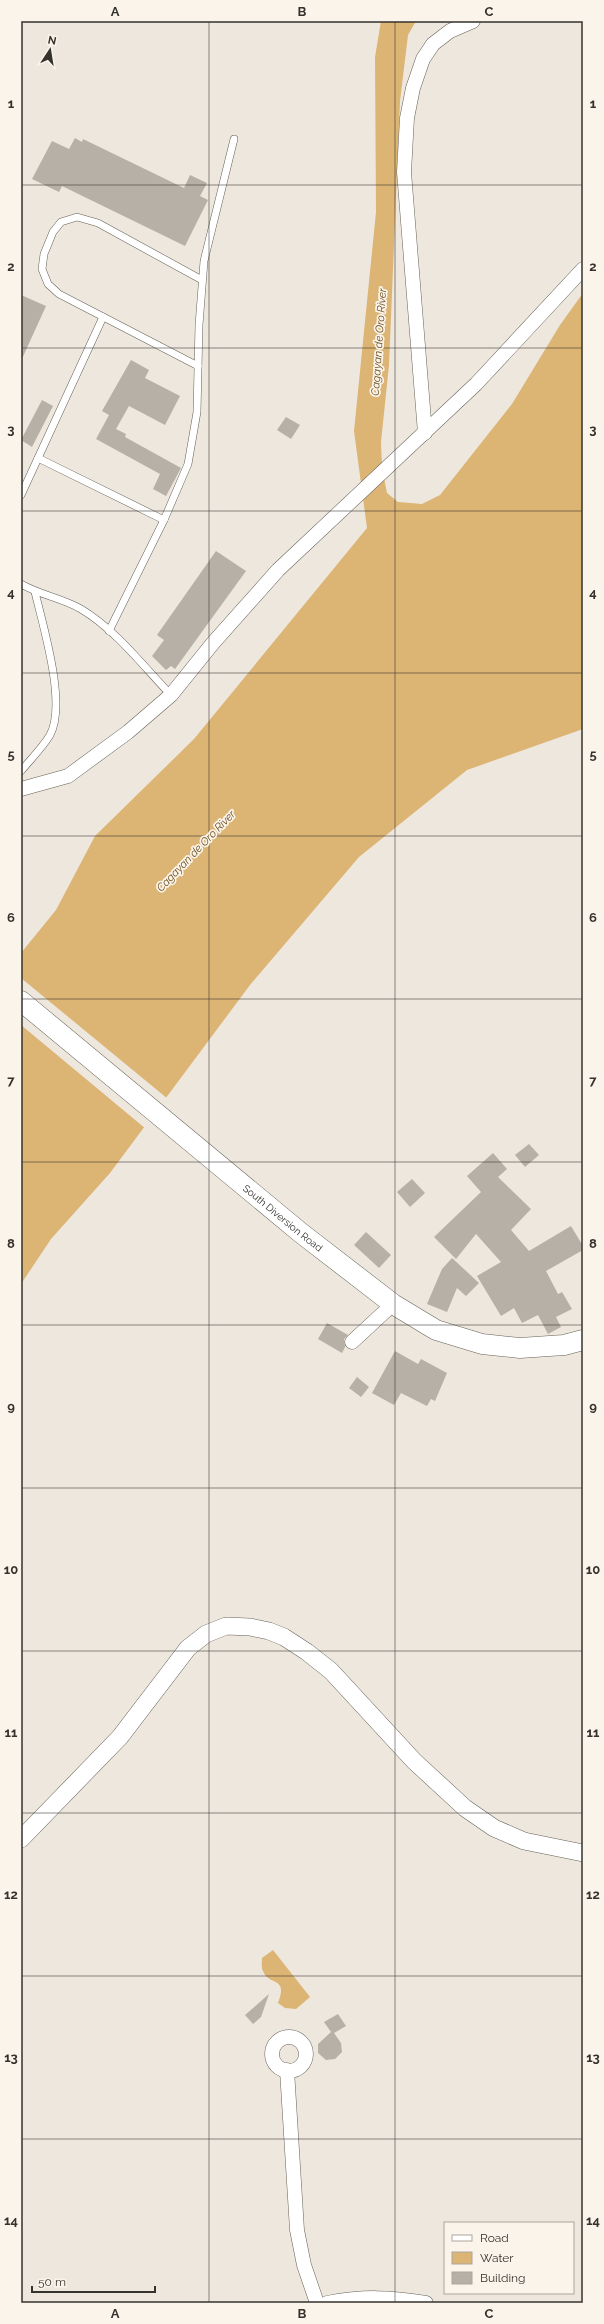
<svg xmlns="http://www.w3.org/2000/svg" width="604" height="2324" viewBox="0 0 604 2324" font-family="Raleway,sans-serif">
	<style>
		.water { fill: #dcb473 }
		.pier { fill: #eee7dd }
		.building { fill: #b6b0a6 }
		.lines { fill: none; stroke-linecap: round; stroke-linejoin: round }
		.service-casing { stroke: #666158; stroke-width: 8 }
		.minor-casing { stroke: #666158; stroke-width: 15 }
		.tertiary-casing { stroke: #666158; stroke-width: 18 }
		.secondary-casing { stroke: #666158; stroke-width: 21 }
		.service { stroke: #fff; stroke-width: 7 }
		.minor { stroke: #fff; stroke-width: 14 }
		.tertiary { stroke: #fff; stroke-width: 17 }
		.secondary { stroke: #fff; stroke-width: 20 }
		.grid { fill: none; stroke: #35322e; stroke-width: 1; stroke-opacity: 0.55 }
		.labels { text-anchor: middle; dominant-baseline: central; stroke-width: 3.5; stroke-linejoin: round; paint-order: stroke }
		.street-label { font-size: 10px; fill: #35322e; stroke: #fbf4ea }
		.water-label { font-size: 11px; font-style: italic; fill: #684c1b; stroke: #fbf4ea }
		.neatline { fill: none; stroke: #35322e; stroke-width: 1.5 }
		.grid-label { font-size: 13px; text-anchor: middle; font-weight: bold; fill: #35322e }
	</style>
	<rect width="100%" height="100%" fill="#eee7dd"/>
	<g class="water">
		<polygon points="381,21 416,21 408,35 400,101 389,365 381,442 382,468 387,493 398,502 422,504 440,495 512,404 560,325 583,293 583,729 467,770 359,857 250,985 110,1173 51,1239 21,1284 21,953 56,910 95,836 194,739 367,528 354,431 376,212 375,57"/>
		<path d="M273 1950 310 1997 296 2009 285 2008 278 2003C289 1976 268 1986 263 1971 261 1967 262 1962 262 1958Z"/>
	</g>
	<polygon class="pier" points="21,978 168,1099 146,1129 21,1025"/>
	<g class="building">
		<polygon points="75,138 82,142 83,139 184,188 190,175 207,183 200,196 208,200 185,246 62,186 59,192 32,179 52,141 69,149"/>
		<polygon points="21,295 46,306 21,361"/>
		<polygon points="131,360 149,370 145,378 180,396 165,425 129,406 116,429 126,434 125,437 181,468 166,496 153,489 160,474 96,439 109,415 102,411"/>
		<polygon points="42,400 53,406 32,447 21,440"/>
		<polygon points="286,417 300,425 291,439 277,430"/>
		<polygon points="216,551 246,571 175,669 171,666 166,670 152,656 164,640 157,635"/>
		<polygon points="529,1144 539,1155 525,1167 515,1155"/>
		<polygon points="493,1153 507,1169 498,1177 531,1209 511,1230 529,1251 571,1226 583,1246 583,1250 546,1271 558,1294 562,1292 572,1309 556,1317 561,1327 548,1334 538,1315 522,1323 514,1308 501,1316 477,1276 501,1262 476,1234 456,1259 434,1237 481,1192 467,1176"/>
		<polygon points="412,1179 425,1193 410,1207 397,1192"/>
		<polygon points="366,1232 391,1255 379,1268 354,1245"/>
		<polygon points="452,1258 479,1283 466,1296 457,1288 447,1312 427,1304 442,1269"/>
		<polygon points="327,1323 348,1335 344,1339 345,1347 342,1353 318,1339"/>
		<polygon points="395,1351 418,1364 421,1359 447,1373 435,1401 431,1399 427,1406 401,1393 394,1405 372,1393"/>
		<polygon points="357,1377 369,1387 361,1397 349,1388"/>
		<polygon points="269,1994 261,2017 253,2024 245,2015"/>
		<polygon points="338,2014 346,2026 334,2033 341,2043 342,2052 335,2059 326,2060 318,2053 318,2044 331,2032 324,2022"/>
	</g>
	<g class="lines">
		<defs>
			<g id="service">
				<polyline points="198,366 59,294 48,284 42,269 44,254 53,232 61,222 77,217 98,223 202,280"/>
				<polyline points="38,458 164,520"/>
				<polyline points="21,495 103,317"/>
				<path d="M21 584C40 595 62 598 81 609 116 630 143 666 171 695"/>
				<polyline points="109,631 164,520 188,464 197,412 199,325 204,261 234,139"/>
				<path d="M21 771C30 760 43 747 50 735 67 704 43 626 35 592"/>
			</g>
			<g id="minor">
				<polyline points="425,433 404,172 407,118 413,88 423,59 433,44 450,31 473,21"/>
				<polyline points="21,789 68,776 128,732 171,695 213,643 278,570 476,384 583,269"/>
				<polyline points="352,1342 393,1304"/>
				<circle cx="289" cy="2054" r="17"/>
				<polyline points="287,2070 297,2230 304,2265 317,2303"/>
				<path d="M327 2303C364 2296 389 2297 426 2303"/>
			</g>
			<polyline id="tertiary" points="21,1839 120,1737 188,1648 206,1634 226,1626 250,1627 269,1631 284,1637 307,1652 331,1671 414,1761 465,1808 494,1828 524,1841 583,1853"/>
			<g id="secondary">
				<path id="s1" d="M21 1001 301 1233 393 1304 436 1330 482 1344 520 1348 564 1345 583 1340"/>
			</g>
		</defs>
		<use href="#service" class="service-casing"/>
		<use href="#minor" class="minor-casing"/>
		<use href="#tertiary" class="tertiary-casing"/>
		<use href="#secondary" class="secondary-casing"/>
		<use href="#service" class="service"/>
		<use href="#minor" class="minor"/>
		<use href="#tertiary" class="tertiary"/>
		<use href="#secondary" class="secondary"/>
	</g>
	<path class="grid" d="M209 21V2303M395 21V2303M21 185H583M21 348H583M21 511H583M21 673H583M21 836H583M21 999H583M21 1162H583M21 1325H583M21 1488H583M21 1651H583M21 1813H583M21 1976H583M21 2139H583"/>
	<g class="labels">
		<g class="street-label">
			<text stroke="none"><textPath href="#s1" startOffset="340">South Diversion Road</textPath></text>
		</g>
		<g class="water-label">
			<text transform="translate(379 342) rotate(-86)">Cagayan de Oro River</text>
			<text transform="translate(196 851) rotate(-46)">Cagayan de Oro River</text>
		</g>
	</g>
	<rect width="604" height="2324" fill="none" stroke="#fbf4ea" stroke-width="44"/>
	<rect x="444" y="2222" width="130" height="72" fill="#fbf4ea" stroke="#aca69f"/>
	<rect x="452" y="2235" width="20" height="6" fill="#ffffff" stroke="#aca69f"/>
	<text x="480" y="2242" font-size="12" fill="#35322e">Road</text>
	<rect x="452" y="2252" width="20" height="12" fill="#dcb473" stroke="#aca69f"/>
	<text x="480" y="2262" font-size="12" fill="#35322e">Water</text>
	<rect x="452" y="2272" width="20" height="12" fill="#b6b0a6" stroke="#aca69f"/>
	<text x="480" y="2282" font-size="12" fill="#35322e">Building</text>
	<g transform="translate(50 50) rotate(12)" stroke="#fbf4ea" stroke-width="3" paint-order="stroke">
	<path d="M0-3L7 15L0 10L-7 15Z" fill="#35322e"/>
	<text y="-6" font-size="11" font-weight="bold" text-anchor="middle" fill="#35322e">N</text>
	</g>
	<path d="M32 2286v6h123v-6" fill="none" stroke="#35322e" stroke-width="2"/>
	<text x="38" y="2286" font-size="12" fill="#35322e" stroke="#fbf4ea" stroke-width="3" paint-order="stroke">50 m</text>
	<rect x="22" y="22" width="560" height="2280" class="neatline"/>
	<g class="grid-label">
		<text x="115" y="16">A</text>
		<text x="302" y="16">B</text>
		<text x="489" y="16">C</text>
		<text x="11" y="108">1</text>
		<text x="593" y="108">1</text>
		<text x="11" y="271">2</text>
		<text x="593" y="271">2</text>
		<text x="11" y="434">3</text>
		<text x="593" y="434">3</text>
		<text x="11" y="597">4</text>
		<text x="593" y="597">4</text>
		<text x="11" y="759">5</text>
		<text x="593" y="759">5</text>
		<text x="11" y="922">6</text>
		<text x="593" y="922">6</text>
		<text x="11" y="1085">7</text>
		<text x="593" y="1085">7</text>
		<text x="11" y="1248">8</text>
		<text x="593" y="1248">8</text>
		<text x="11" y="1411">9</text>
		<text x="593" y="1411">9</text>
		<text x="11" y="1574">10</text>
		<text x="593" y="1574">10</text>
		<text x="11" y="1737">11</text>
		<text x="593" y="1737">11</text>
		<text x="11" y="1899">12</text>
		<text x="593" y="1899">12</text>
		<text x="11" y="2062">13</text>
		<text x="593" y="2062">13</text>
		<text x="11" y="2225">14</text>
		<text x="593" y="2225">14</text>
		<text x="115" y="2318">A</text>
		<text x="302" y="2318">B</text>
		<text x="489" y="2318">C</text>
	</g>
</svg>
